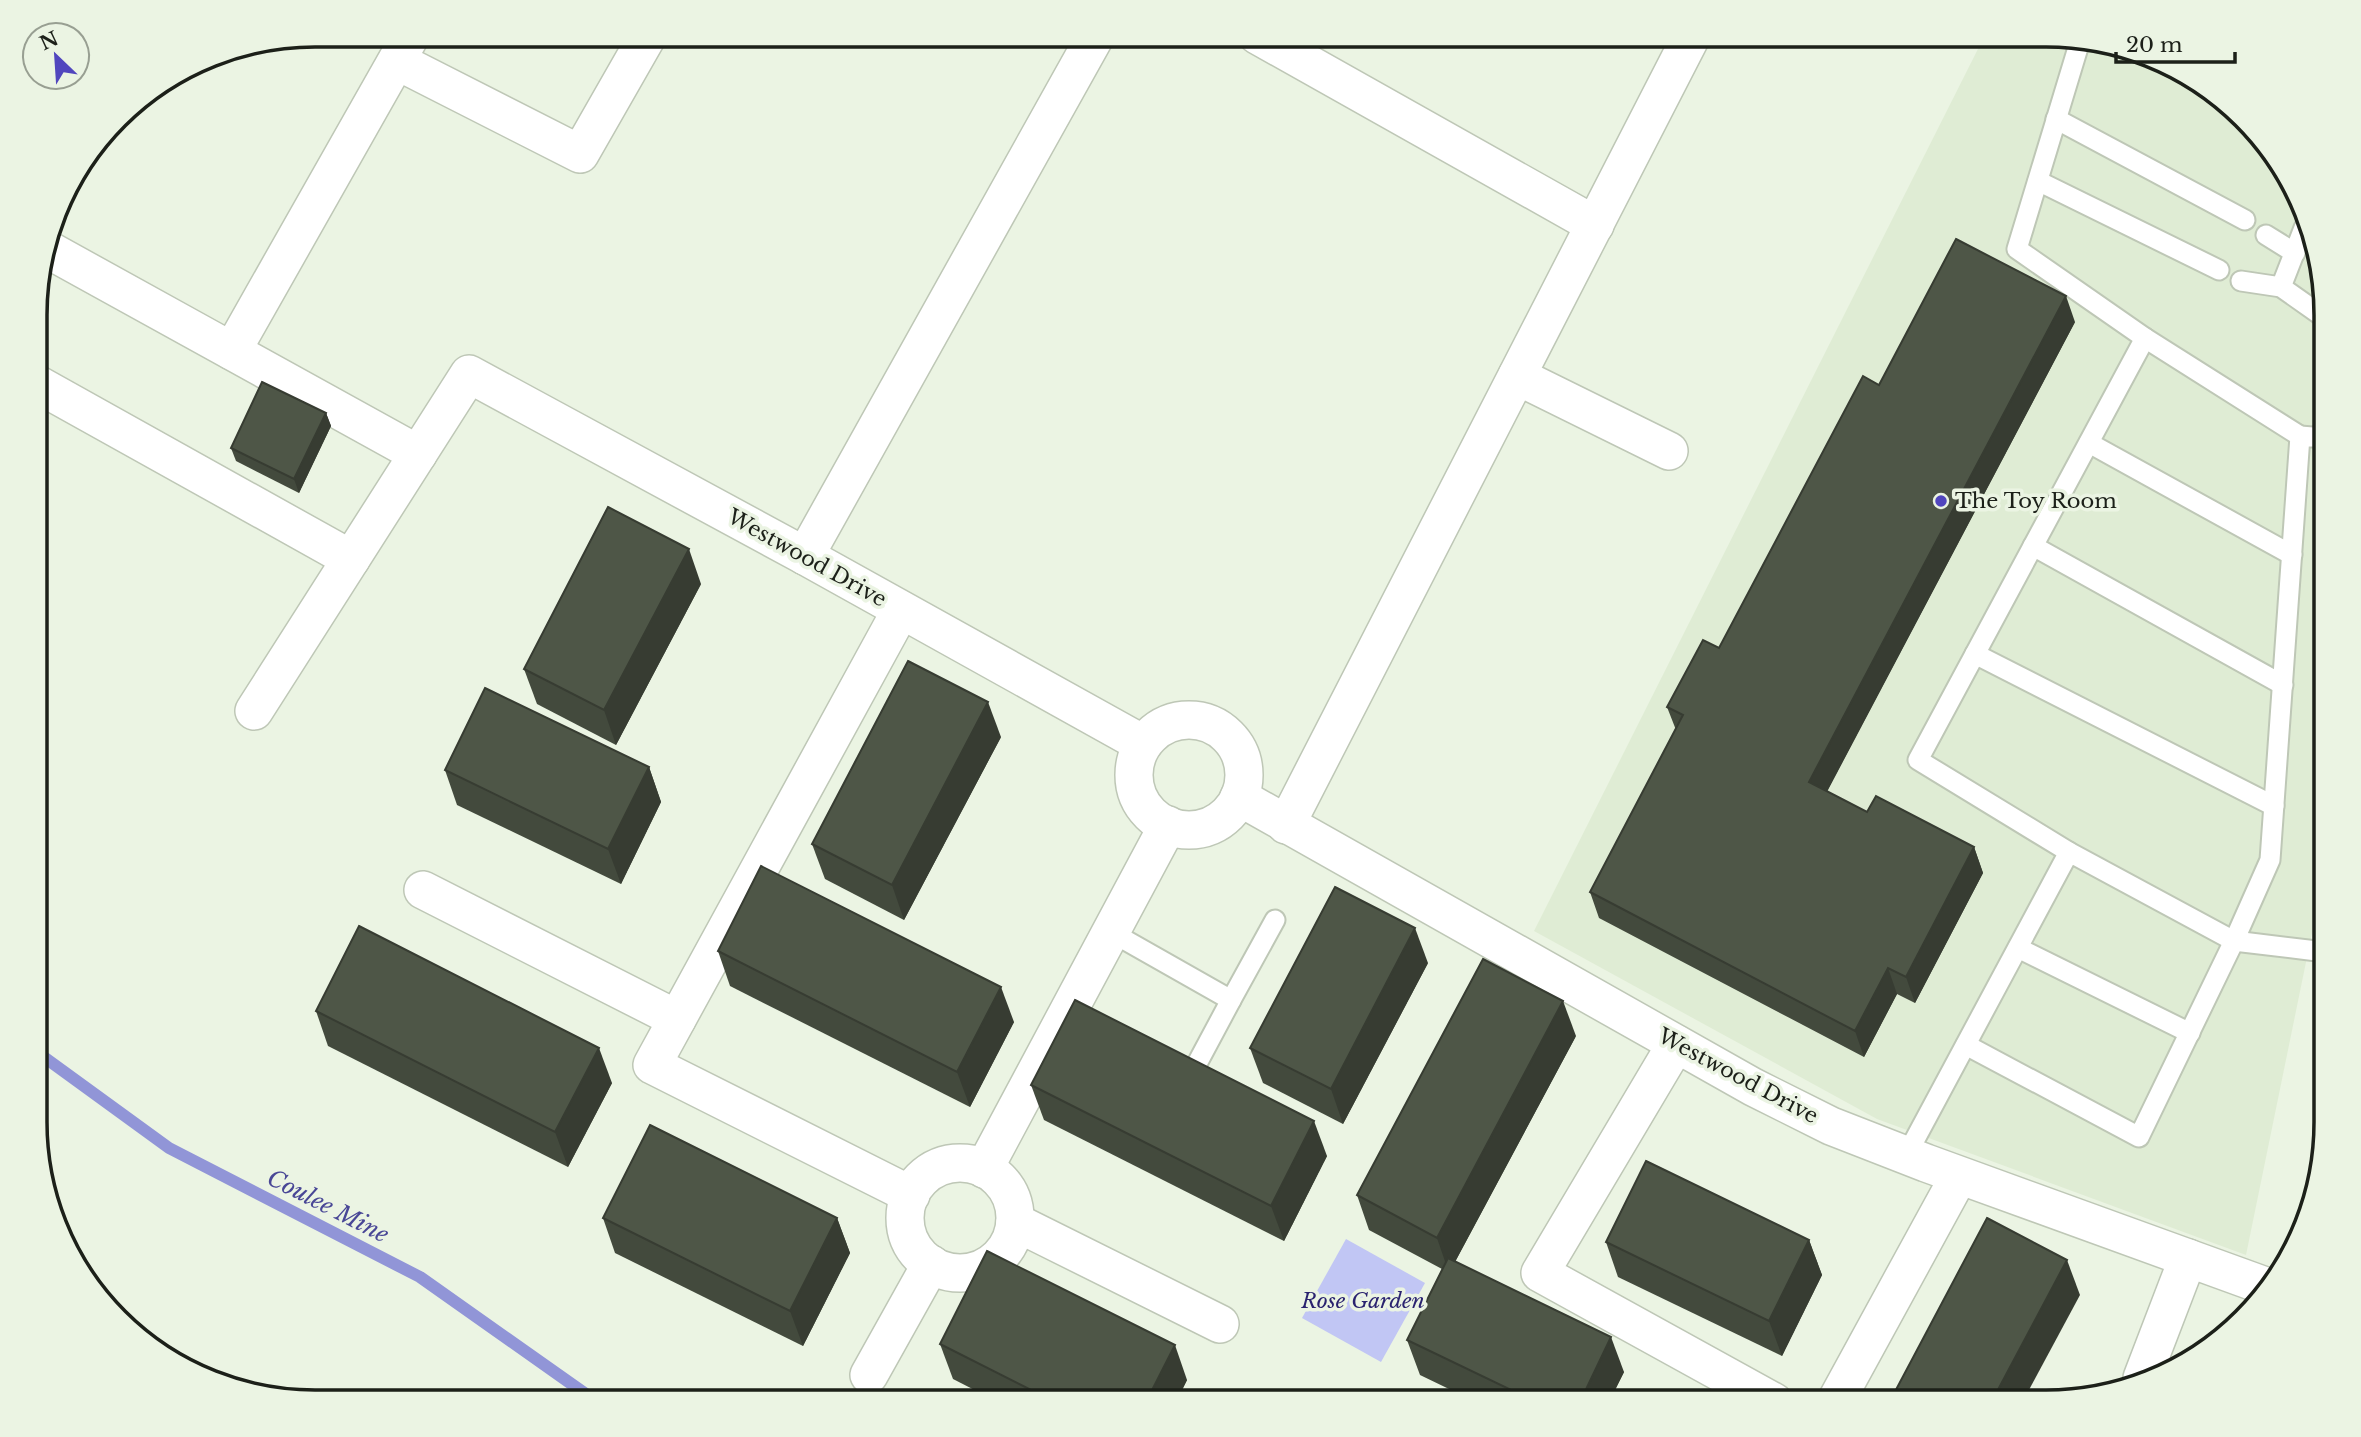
<svg xmlns="http://www.w3.org/2000/svg" width="2361" height="1437" viewBox="0 0 2361 1437" font-family="'Libre Baskerville',serif">
	<style>
		.built { fill: #dfecd4 }
		.green { fill: #c1c6f4 }
		.lines { fill: none; stroke-linecap: round; stroke-linejoin: round }
		.stream { stroke: #9195d7; stroke-width: 12 }
		.lane-casing { stroke: #bec7b6; stroke-width: 23 }
		.street-casing { stroke: #bec7b6; stroke-width: 40 }
		.lane { stroke: #fff; stroke-width: 19 }
		.street { stroke: #fff; stroke-width: 37 }
		.wall { fill: #434a3d }
		.shaded-wall { fill: #373c32 }
		.building { fill: #4e5647; stroke: #373c32; stroke-width: 2 }
		.poi-dot { fill: #5146be; stroke: #ebf4e3; stroke-width: 2.5 }
		.labels { text-anchor: middle; dominant-baseline: central; stroke-width: 7; stroke-linejoin: round; paint-order: stroke }
		.poi-label { font-size: 21px; fill: #1c2019; stroke: #ebf4e3; text-anchor: start }
		.street-label { font-size: 21px; fill: #1c2019; stroke: #ebf4e3 }
		.park-label { font-size: 21px; font-style: italic; fill: #2a236f; stroke: #ebf4e3 }
		.water-label { font-size: 23px; font-style: italic; fill: #494796; stroke: #ebf4e3 }
		.rim { fill: none; stroke: #1c2019; stroke-width: 3.5 }
	</style>
	<rect width="100%" height="100%" fill="#ebf4e3"/>
	<polygon class="built" points="1985,35 2046,35 2135,50 2201,82 2289,176 2325,298 2325,765 2313,928 2246,1255 1877,1119 1534,931"/>
	<polygon class="green" points="1346,1239 1425,1283 1381,1362 1302,1318"/>
	<g class="lines">
		<polyline class="stream" points="37,1052 169,1148 420,1277 597,1402"/>
		<defs>
			<g id="lane">
				<polyline points="2080,41 2017,249 2145,338"/>
				<polyline points="2056,119 2245,220"/>
				<polyline points="2038,181 2219,270"/>
				<polyline points="2266,235 2295,253"/>
				<polyline points="2241,281 2281,287 2325,318"/>
				<polyline points="2281,287 2304,228"/>
				<polyline points="2089,443 2292,555"/>
				<polyline points="2033,546 2283,685"/>
				<polyline points="1975,654 2274,806"/>
				<polyline points="2069,852 1918,760 2145,338 2300,436"/>
				<polyline points="1111,932 1231,1000 1192,1073"/>
				<polyline points="2018,948 2190,1033"/>
				<polyline points="1231,1000 1275,920"/>
				<polyline points="1966,1045 2139,1137 2234,941 2270,860 2300,436 2325,438"/>
				<polyline points="1906,1156 2069,852 2234,941 2325,952"/>
			</g>
			<g id="street">
				<polyline points="1257,35 1595,225"/>
				<polyline points="397,61 580,154 648,35"/>
				<polyline points="47,249 418,454"/>
				<polyline points="232,351 411,35"/>
				<polyline points="1517,376 1669,451"/>
				<polyline points="37,384 351,559"/>
				<polyline points="805,556 1096,35"/>
				<polyline points="901,610 652,1065 911,1195"/>
				<polyline points="254,711 469,374 805,556 1143,744"/>
				<circle cx="1189" cy="775" r="55"/>
				<polyline points="1239,797 1753,1087 1831,1126 1926,1163 2268,1287"/>
				<polyline points="1286,825 1692,35"/>
				<polyline points="423,890 677,1019"/>
				<polyline points="1676,1044 1540,1273 1774,1402"/>
				<circle cx="960" cy="1218" r="55"/>
				<polyline points="984,1169 1168,825"/>
				<polyline points="1015,1222 1220,1324"/>
				<polyline points="869,1375 931,1264"/>
				<polyline points="2142,1378 2188,1258"/>
				<polyline points="1836,1401 1959,1176"/>
			</g>
		</defs>
		<use href="#lane" class="lane-casing"/>
		<use href="#street" class="street-casing"/>
		<use href="#lane" class="lane"/>
		<use href="#street" class="street"/>
	</g>
	<g class="wall">
		<polygon points="2075,322 1827,791 1867,812 1974,847 1983,873 1915,1003 1897,994 1864,1057 1599,918 1590,892 1676,730 1667,707 1719,648 1879,385"/>
		<polygon points="326,413 331,426 299,493 236,461 231,448"/>
		<polygon points="701,584 616,745 537,704 524,669"/>
		<polygon points="1001,737 904,920 825,879 812,844"/>
		<polygon points="649,767 661,802 621,884 457,805 445,770"/>
		<polygon points="718,951 1014,1022 970,1107 730,986"/>
		<polygon points="1428,963 1343,1124 1263,1083 1250,1048"/>
		<polygon points="316,1011 612,1083 568,1167 328,1046"/>
		<polygon points="1576,1036 1455,1262 1624,1372 1609,1402 1476,1402 1420,1375 1407,1340 1442,1269 1369,1230 1357,1195"/>
		<polygon points="1031,1085 1327,1156 1284,1241 1044,1120"/>
		<polygon points="603,1218 837,1218 850,1253 803,1346 615,1253"/>
		<polygon points="1809,1240 1822,1275 1782,1356 1618,1277 1606,1242"/>
		<polygon points="940,1344 1187,1380 1176,1402 998,1402 953,1379"/>
	</g>
	<g class="shaded-wall">
		<polygon points="2066,296 2075,322 1819,807 1809,782"/>
		<polygon points="326,413 331,426 299,493 294,479"/>
		<polygon points="689,549 701,584 616,745 604,710"/>
		<polygon points="988,702 1001,737 904,920 892,885"/>
		<polygon points="649,767 661,802 621,884 608,849"/>
		<polygon points="1974,847 1983,873 1915,1003 1906,977"/>
		<polygon points="1415,928 1428,963 1343,1124 1331,1089"/>
		<polygon points="1888,968 1897,994 1864,1057 1855,1031"/>
		<polygon points="1001,987 1014,1022 970,1107 957,1072"/>
		<polygon points="1563,1001 1576,1036 1449,1273 1437,1238"/>
		<polygon points="599,1048 612,1083 568,1167 555,1132"/>
		<polygon points="1314,1121 1327,1156 1284,1241 1271,1206"/>
		<polygon points="837,1218 850,1253 803,1346 790,1311"/>
		<polygon points="1809,1240 1822,1275 1782,1356 1769,1321"/>
		<polygon points="2067,1260 2080,1295 2023,1401 1992,1401"/>
		<polygon points="1611,1337 1624,1372 1609,1402 1580,1402"/>
		<polygon points="1175,1345 1187,1380 1176,1402 1146,1402"/>
	</g>
	<g class="building">
		<polygon points="1956,239 2066,296 1809,782 1867,812 1876,796 1974,847 1906,977 1888,968 1855,1031 1590,892 1683,715 1667,707 1703,640 1719,648 1863,376 1879,385"/>
		<polygon points="262,382 326,413 294,479 231,448"/>
		<polygon points="608,507 689,549 604,710 524,669"/>
		<polygon points="908,661 988,702 892,885 812,844"/>
		<polygon points="485,688 649,767 608,849 445,770"/>
		<polygon points="761,866 1001,987 957,1072 718,951"/>
		<polygon points="1335,887 1415,928 1331,1089 1250,1048"/>
		<polygon points="359,926 599,1048 555,1132 316,1011"/>
		<polygon points="1483,959 1563,1001 1437,1238 1357,1195"/>
		<polygon points="1075,1000 1314,1121 1271,1206 1031,1085"/>
		<polygon points="650,1125 837,1218 790,1311 603,1218"/>
		<polygon points="1646,1161 1809,1240 1769,1321 1606,1242"/>
		<polygon points="1987,1218 2067,1260 1992,1401 1890,1401"/>
		<polygon points="987,1251 1175,1345 1146,1402 1055,1402 940,1344"/>
		<polygon points="1448,1258 1611,1337 1580,1402 1536,1402 1407,1340"/>
	</g>
	<circle class="poi-dot" cx="1941" cy="501" r="7"/>
	<g class="labels">
		<g class="poi-label">
			<text x="1955" y="501">The Toy Room</text>
		</g>
		<g class="street-label">
			<text transform="translate(807 558) rotate(29)">Westwood Drive</text>
			<text transform="translate(1738 1076) rotate(28)">Westwood Drive</text>
		</g>
		<g class="park-label">
			<text x="1363" y="1301">Rose Garden</text>
		</g>
		<g class="water-label">
			<text transform="translate(328 1206) rotate(27)">Coulee Mine</text>
		</g>
	</g>
	<path d="M0 0H2361V1437H0ZM315 47H2046A268 268 0 0 1 2314 315V1122A268 268 0 0 1 2046 1390H315A268 268 0 0 1 47 1122V315A268 268 0 0 1 315 47Z" fill="#ebf4e3" fill-rule="evenodd"/>
	<path class="rim" d="M315 47H2046A268 268 0 0 1 2314 315V1122A268 268 0 0 1 2046 1390H315A268 268 0 0 1 47 1122V315A268 268 0 0 1 315 47Z"/>
	<g transform="translate(56 56) rotate(335)"><circle r="33" fill="#ebf4e3" stroke="#989f92" stroke-width="2"/>
	<path d="M0-5L12 26L0 18L-12 26Z" fill="#5146be"/>
	<text y="-10" font-size="19" font-weight="bold" text-anchor="middle" fill="#1c2019">N</text>
	</g>
	<path d="M2116 52v10h119v-10" fill="none" stroke="#1c2019" stroke-width="3.5"/>
	<text x="2126" y="52" font-size="21" fill="#1c2019" stroke="#ebf4e3" stroke-width="5" paint-order="stroke">20 m</text>
</svg>
